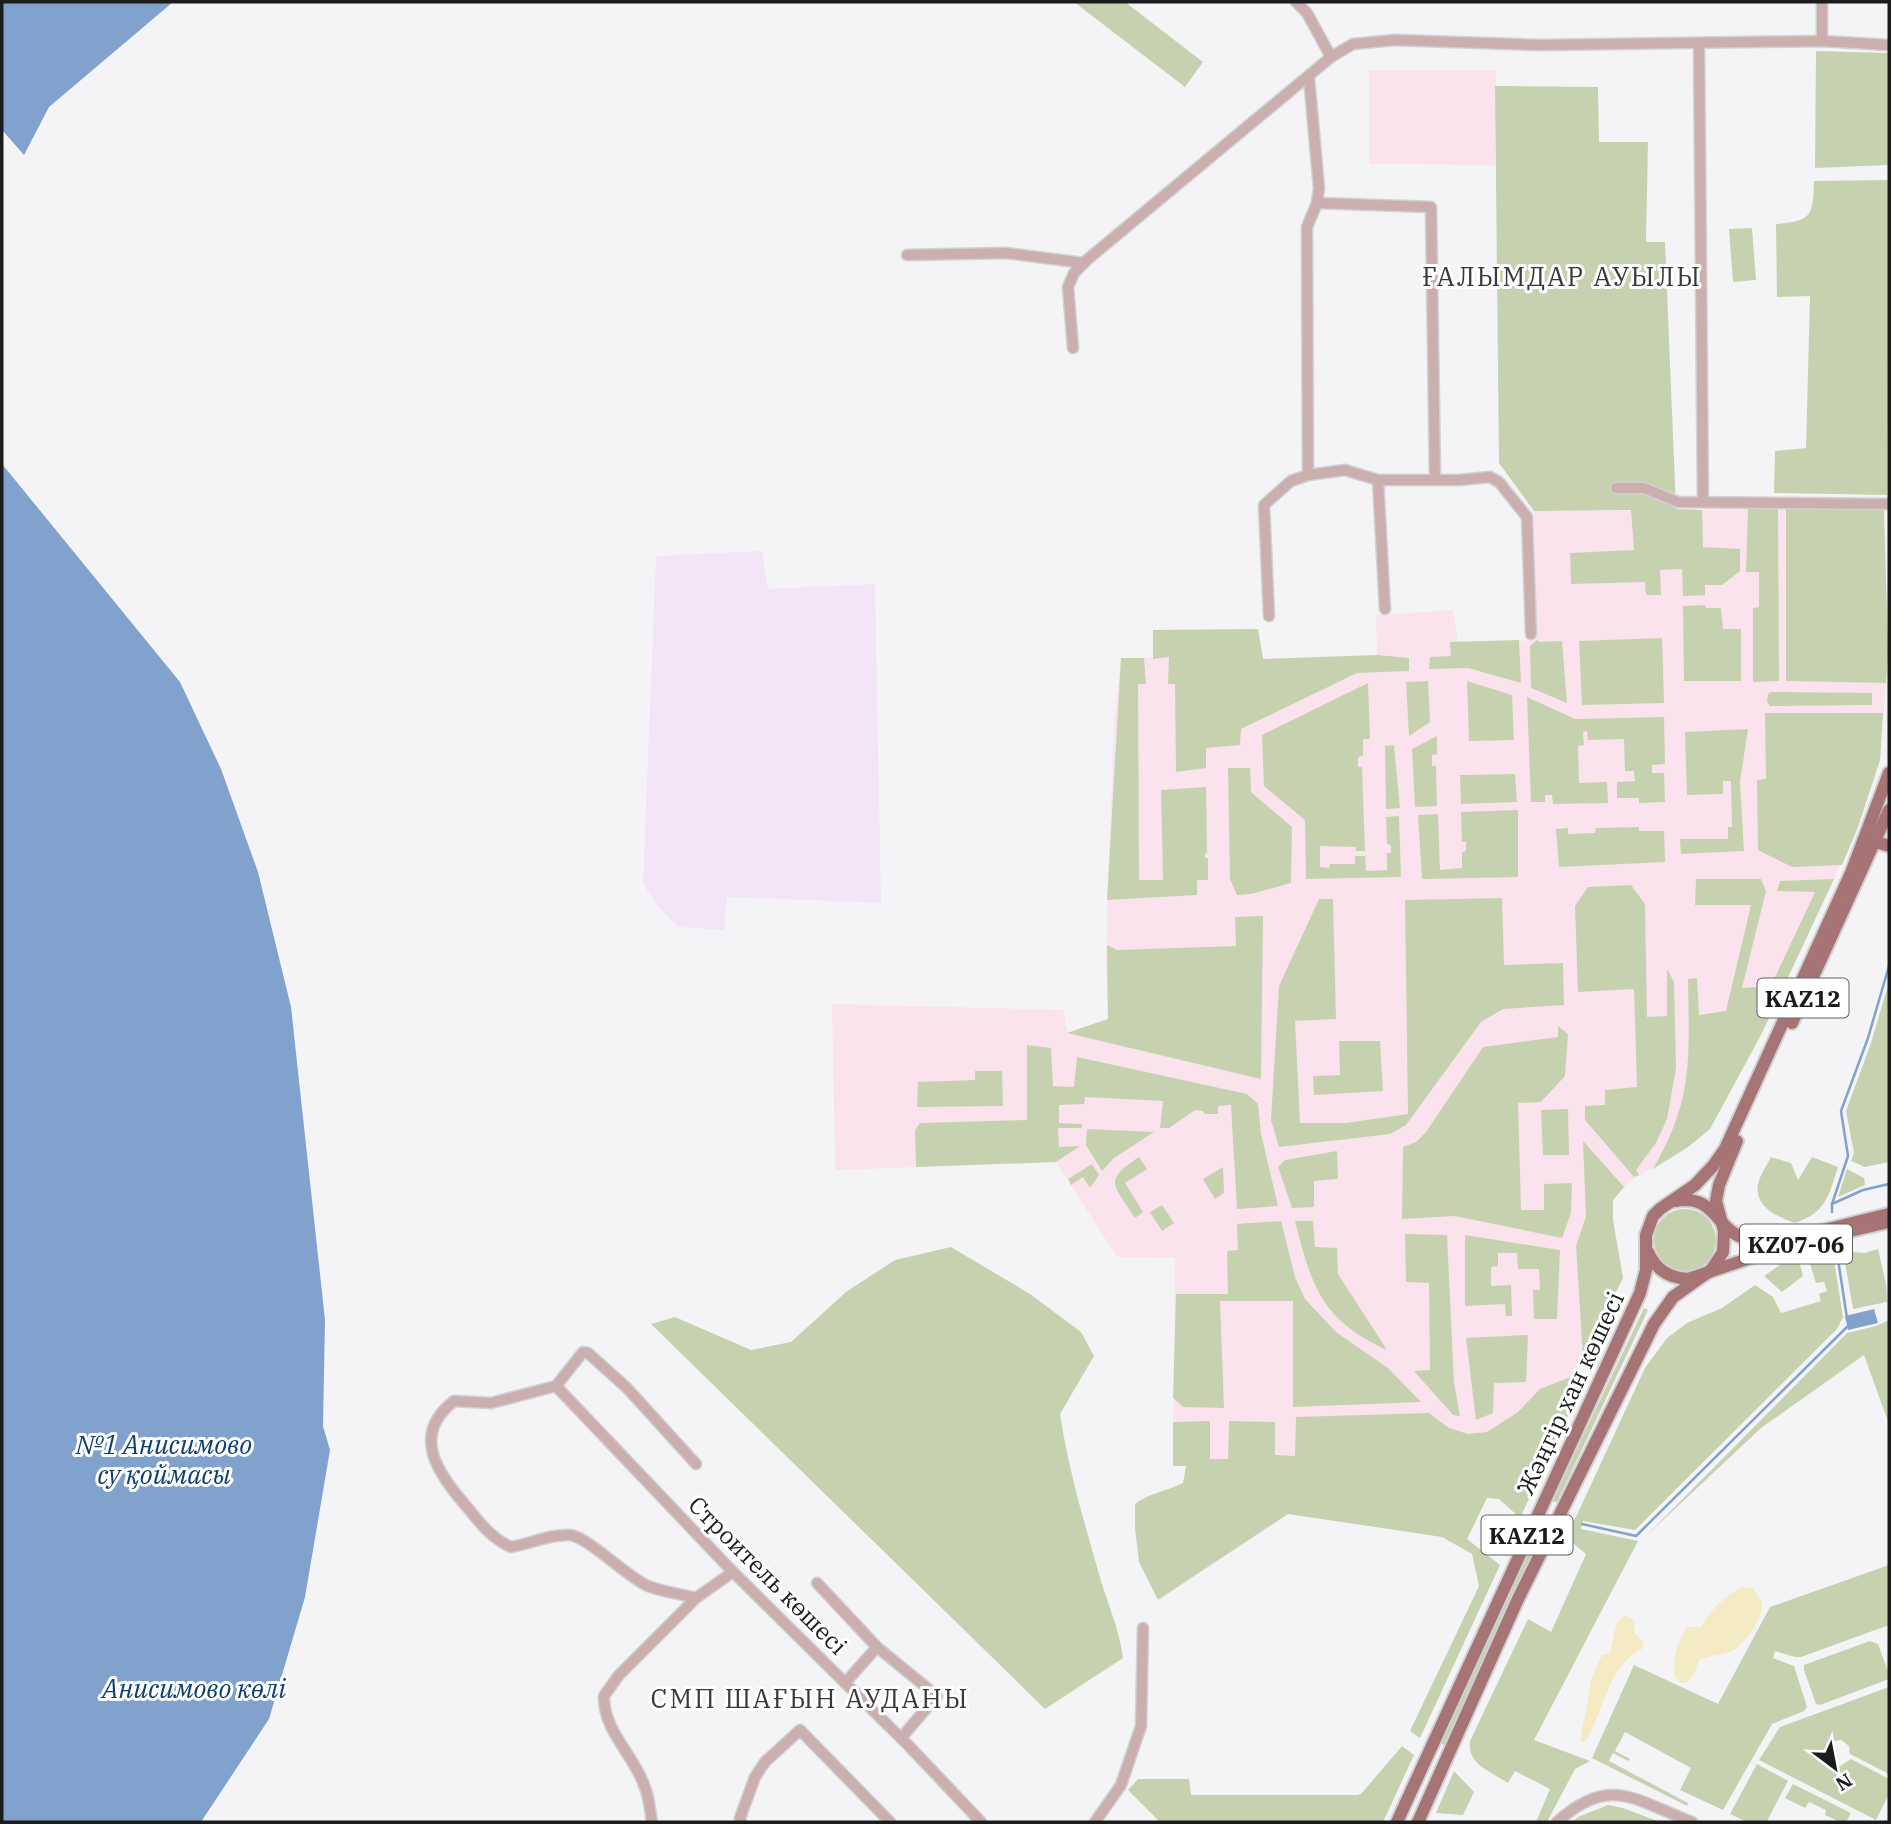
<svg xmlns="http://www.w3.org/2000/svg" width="1891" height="1824" viewBox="0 0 1891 1824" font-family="'IBM Plex Serif',serif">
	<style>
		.industrial { fill: #f3e4f7 }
		.education { fill: #fbe3ee }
		.green { fill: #c6d2af }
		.sand { fill: #f4ebc5 }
		.water { fill: #80a2cd }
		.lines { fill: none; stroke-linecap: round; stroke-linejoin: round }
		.stream { stroke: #80a2cd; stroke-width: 2.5 }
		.minor-casing { stroke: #d1d1d3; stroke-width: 13 }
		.major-casing { stroke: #d1d1d3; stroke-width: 16 }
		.minor { stroke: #cbafaf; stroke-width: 10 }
		.major { stroke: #a67475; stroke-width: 12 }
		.labels { text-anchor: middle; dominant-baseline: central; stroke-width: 6; stroke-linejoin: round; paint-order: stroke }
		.shield { fill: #fff; stroke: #5f6060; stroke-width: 2 }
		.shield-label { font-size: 23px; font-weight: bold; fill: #1b1c1c }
		.street-label { font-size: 24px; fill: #1b1c1c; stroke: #fff }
		.neighbourhood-label { font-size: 26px; letter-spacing: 2px; fill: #39393b; stroke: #fff }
		.water-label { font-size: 26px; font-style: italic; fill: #0c3e72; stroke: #fff }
	</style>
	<rect width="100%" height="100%" fill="#f4f4f6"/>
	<polygon class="industrial" points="762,551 768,589 875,584 881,903 727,897 724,930 678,927 658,907 643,884 656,556"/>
	<g class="education">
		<polygon points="1369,70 1496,70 1495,165 1369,164"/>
		<polygon points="1884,509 1888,655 1880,760 1858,827 1762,1033 1710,1129 1688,1147 1629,1182 1613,1200 1613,1220 1623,1278 1564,1393 1450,1456 1173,1466 1175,1258 1117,1257 1056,1162 835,1170 832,1004 1064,1010 1067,1033 1108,1019 1106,961 1108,886 1114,724 1121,658 1153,658 1153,630 1258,629 1263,659 1377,655 1376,615 1453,610 1458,643 1536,640 1534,511"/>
	</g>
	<g class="green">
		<polygon points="1074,2 1125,2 1203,62 1185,87"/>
		<polygon points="1816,51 1888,53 1888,165 1815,168"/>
		<polygon points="1495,86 1598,87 1599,142 1648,142 1646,242 1665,242 1676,509 1702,510 1703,547 1740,549 1740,571 1722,585 1705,585 1705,595 1683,596 1682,569 1660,570 1661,595 1646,595 1645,582 1571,584 1570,553 1634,550 1631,510 1534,511 1499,463"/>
		<path d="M1889 180 1887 495 1774 493 1775 451 1806 448 1810 296 1777 297 1776 224C1812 221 1813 216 1814 181Z"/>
		<polygon points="1752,228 1756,280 1733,282 1729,229"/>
		<polygon points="1748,509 1778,509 1779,681 1753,682 1753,608 1759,607 1759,572 1746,572"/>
		<polygon points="1786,509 1884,509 1888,655 1886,683 1786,681"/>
		<polygon points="1705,605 1706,608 1721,608 1723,629 1741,629 1741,681 1684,681 1683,606"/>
		<polygon points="1258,629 1263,659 1378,655 1409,658 1409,671 1357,673 1241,729 1240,745 1206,748 1206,768 1176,772 1175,684 1168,684 1169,657 1153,659 1153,630"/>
		<polygon points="1662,638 1664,703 1582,705 1579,641"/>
		<polygon points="1519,640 1521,683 1468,668 1429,669 1430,657 1451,656 1450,642"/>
		<polygon points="1537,640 1540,642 1562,641 1567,703 1531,688 1530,646"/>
		<polygon points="1121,658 1144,658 1146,684 1138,684 1139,880 1163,880 1161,790 1206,787 1207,853 1205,853 1205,858 1208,858 1208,880 1197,880 1197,895 1107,900"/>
		<polygon points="1428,681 1430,722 1409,736 1406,682"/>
		<polygon points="1467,681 1512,695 1514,740 1469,741"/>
		<polygon points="1368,683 1370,739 1363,739 1363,756 1358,757 1358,767 1362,767 1365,851 1356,851 1356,847 1320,846 1320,867 1329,868 1330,864 1355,864 1355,856 1365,856 1366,871 1387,870 1387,853 1391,853 1391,845 1387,844 1386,817 1399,816 1401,877 1306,879 1305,820 1264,786 1262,735"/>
		<polygon points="1771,692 1872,693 1872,705 1770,706 1767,702 1768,694"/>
		<polygon points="1527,697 1575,719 1664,717 1665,764 1652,765 1652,773 1664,773 1665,802 1639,803 1639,798 1617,798 1617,782 1635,781 1634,771 1625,771 1624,739 1588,740 1587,731 1583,732 1584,745 1578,746 1579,783 1607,782 1608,803 1553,804 1552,795 1545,795 1545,802 1531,802"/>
		<polygon points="1765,713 1883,713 1880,760 1858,827 1842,865 1792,867 1758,850 1757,780 1766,779"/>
		<polygon points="1748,729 1740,782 1744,851 1681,854 1680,839 1728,839 1728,827 1732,827 1731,781 1723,781 1723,794 1687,795 1685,732"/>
		<polygon points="1437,736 1437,754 1432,755 1432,766 1436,766 1437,806 1415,807 1412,749"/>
		<polygon points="1394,745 1400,808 1386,809 1385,746"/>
		<polygon points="1228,768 1250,768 1251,792 1292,827 1291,883 1251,894 1237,895 1230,879"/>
		<polygon points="1515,774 1517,802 1461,804 1460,775"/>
		<polygon points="1518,810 1518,877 1422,879 1418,815 1438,814 1440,870 1462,868 1462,852 1466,851 1466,842 1462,842 1461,812"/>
		<polygon points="1639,827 1639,831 1664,831 1665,862 1559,867 1556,829 1568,828 1568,834 1595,833 1596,828"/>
		<path d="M1696 879H1761L1766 891 1742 988 1771 986 1815 892 1777 891 1780 881 1834 879 1762 1033 1710 1129 1688 1147 1653 1169C1694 1099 1689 1057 1688 979L1697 978 1699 1015 1726 1011 1751 905H1695Z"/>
		<polygon points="1631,885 1645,904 1647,1017 1667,1016 1667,969 1674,982 1676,1068 1667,1119 1656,1143 1636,1170 1639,1175 1634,1177 1585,1120 1585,1106 1605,1105 1605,1090 1637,1087 1634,989 1578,992 1575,906 1588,887"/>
		<polygon points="1502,898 1504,965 1563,963 1564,1005 1503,1009 1481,1022 1406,1125 1390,1134 1279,1147 1271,1120 1279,986 1319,899 1333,899 1336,1019 1295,1021 1300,1123 1346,1123 1408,1114 1405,900"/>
		<polygon points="1263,916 1261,1079 1067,1033 1108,1019 1107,945 1117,950 1236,946 1235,917"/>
		<polygon points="1889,982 1889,1162 1865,1167 1851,1161 1854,1153 1846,1111 1871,1043"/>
		<polygon points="1558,1026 1568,1034 1565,1076 1541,1102 1518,1103 1521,1210 1544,1210 1544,1184 1572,1183 1571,1213 1562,1238 1455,1216 1402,1219 1403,1147 1416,1142 1426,1132 1483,1047 1558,1037"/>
		<polygon points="1339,1041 1380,1041 1383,1091 1314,1095 1313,1076 1340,1075"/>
		<polygon points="1027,1045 1051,1048 1053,1086 1074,1087 1077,1057 1247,1094 1258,1104 1261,1134 1278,1206 1237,1209 1231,1105 1218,1106 1218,1114 1205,1114 1203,1111 1195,1110 1169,1128 1160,1128 1163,1101 1085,1097 1084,1104 1059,1105 1059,1123 1082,1124 1082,1128 1058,1128 1059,1147 1080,1146 1056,1162 916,1167 915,1130 920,1123 1027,1120"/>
		<polygon points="975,1071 1002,1071 1003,1106 917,1107 918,1082 975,1080"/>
		<polygon points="1568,1109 1569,1155 1543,1155 1541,1110"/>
		<polygon points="1087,1129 1154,1132 1114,1158 1102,1171 1086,1145"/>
		<polygon points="1583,1141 1624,1187 1613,1200 1613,1220 1623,1278 1583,1358 1576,1246 1586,1217"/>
		<polygon points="1337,1151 1338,1179 1314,1181 1314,1207 1292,1208 1278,1167 1285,1160"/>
		<path d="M1139 1157 1147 1169 1125 1183 1143 1212 1135 1218C1115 1185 1101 1182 1139 1157Z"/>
		<path d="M1771 1157 1791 1163 1798 1180 1812 1157 1838 1167C1829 1195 1826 1213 1795 1223 1778 1217 1754 1207 1758 1184 1760 1175 1767 1165 1771 1157Z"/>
		<polygon points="1092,1164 1099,1175 1090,1188 1083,1177 1071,1185 1068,1179"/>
		<polygon points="1223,1167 1224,1193 1215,1199 1203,1179"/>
		<polygon points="1847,1169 1864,1178 1865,1185 1838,1197"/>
		<polygon points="1162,1205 1174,1223 1162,1231 1150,1212"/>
		<circle cx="1685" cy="1240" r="31"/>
		<polygon points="1281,1221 1295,1277 1305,1299 1336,1332 1388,1368 1421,1402 1293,1407 1293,1301 1220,1301 1224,1408 1183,1407 1173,1398 1176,1294 1228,1294 1227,1251 1238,1250 1237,1224"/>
		<path d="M1295 1221H1313L1315 1247 1337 1248 1338 1274 1387 1350C1321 1320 1312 1287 1295 1221Z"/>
		<polygon points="1405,1234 1447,1235 1454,1383 1460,1416 1453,1415 1414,1371 1430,1370 1429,1283 1406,1282"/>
		<polygon points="1465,1235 1560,1250 1557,1319 1534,1319 1533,1290 1540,1290 1539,1269 1518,1269 1517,1253 1498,1253 1498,1266 1491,1267 1491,1286 1511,1285 1512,1316 1506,1316 1505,1304 1465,1306"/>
		<path d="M951 1247 1030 1294 1081 1332 1094 1356 1060 1414C1069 1472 1085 1525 1101 1581 1109 1607 1120 1632 1123 1658L1045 1709 651 1324 675 1317 751 1350 791 1342 846 1292 895 1260Z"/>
		<path d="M1832 1248 1843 1317 1837 1329 1635 1530 1583 1521 1581 1529 1638 1541 1534 1740 1590 1761 1575 1769 1547 1822H1536L1550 1789 1515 1771 1508 1783C1490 1771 1467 1765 1470 1741L1528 1619 1551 1632 1586 1554 1564 1536 1576 1517 1645 1368 1667 1338 1687 1323 1722 1308 1755 1285 1773 1297 1781 1313 1821 1301 1819 1294 1827 1291 1824 1282 1816 1283 1807 1254Z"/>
		<polygon points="1878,1249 1886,1284 1887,1302 1853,1309 1843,1251 1864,1253"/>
		<polygon points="1798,1257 1803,1276 1782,1292 1764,1276 1784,1262"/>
		<polygon points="1644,1308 1648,1310 1557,1502 1552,1501"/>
		<polygon points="1889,1320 1889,1424 1864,1355 1761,1428 1645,1537 1847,1333 1876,1326"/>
		<polygon points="1528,1335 1526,1382 1494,1383 1493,1413 1476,1420 1466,1338"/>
		<path d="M1573 1376 1586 1377 1520 1518 1499 1499 1487 1498 1467 1539 1500 1565 1420 1738 1410 1731 1479 1586 1472 1554 1442 1537 1288 1514 1158 1600 1139 1562 1135 1528V1504C1147 1494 1167 1491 1183 1483L1186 1466H1173V1422L1210 1421V1459H1228L1229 1421 1275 1422V1455L1295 1456 1296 1417 1429 1413 1449 1428 1468 1434 1487 1432 1518 1412 1540 1389Z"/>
		<polygon points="1545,1515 1550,1517 1444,1745 1440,1743"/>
		<polygon points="1889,1565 1889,1625 1801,1657 1795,1657 1775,1651 1773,1658 1794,1666 1807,1707 1804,1711 1772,1724 1723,1810 1680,1790 1691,1768 1625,1732 1615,1751 1630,1759 1628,1761 1613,1753 1609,1761 1688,1803 1687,1806 1592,1758 1634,1665 1718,1704 1770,1607"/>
		<polygon points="1870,1641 1878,1644 1889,1674 1889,1679 1820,1705 1816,1704 1804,1670 1804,1665"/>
		<polygon points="1889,1687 1889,1774 1850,1754 1849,1746 1841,1740 1833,1741 1827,1751 1830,1759 1826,1767 1835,1772 1839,1767 1851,1759 1889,1779 1889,1794 1876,1820 1759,1760 1780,1727"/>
		<polygon points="1402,1746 1414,1755 1383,1822 1160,1822 1128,1790 1138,1779 1189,1779 1191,1795 1357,1795 1361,1794"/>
		<polygon points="1757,1764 1788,1781 1768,1819 1769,1822 1747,1822 1730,1814"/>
		<polygon points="1454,1771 1474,1792 1463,1815 1436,1813"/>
		<polygon points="1793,1784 1851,1813 1846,1822 1840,1822 1825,1815 1826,1810 1809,1802 1805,1808 1785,1798"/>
		<polygon points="1608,1805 1623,1808 1660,1822 1572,1822 1578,1817"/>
	</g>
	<g class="sand">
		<path d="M1741 1587 1752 1588C1757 1594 1762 1599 1762 1607 1761 1622 1743 1646 1730 1652 1719 1656 1708 1655 1698 1661L1695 1673 1688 1682 1681 1683 1675 1678C1672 1661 1677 1641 1687 1627H1701C1711 1609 1723 1598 1741 1587Z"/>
		<path d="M1625 1615 1633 1619 1635 1634 1644 1642 1642 1649C1610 1664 1603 1709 1588 1738L1584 1742 1580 1741 1592 1677 1602 1655 1610 1653 1617 1622Z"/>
	</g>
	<g class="water">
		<polygon points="2,2 173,2 49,107 24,155 2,130"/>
		<polygon points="2,464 180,682 221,769 258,872 291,1007 325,1320 323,1426 330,1450 305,1597 269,1719 201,1822 2,1822"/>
		<polygon points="1874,1309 1878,1323 1848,1330 1845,1316"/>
	</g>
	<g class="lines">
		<g class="stream">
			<polyline points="1832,1204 1848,1156 1841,1111 1868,1038 1889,966"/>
			<polyline points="1832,1212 1832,1204 1863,1190 1889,1184"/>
			<polyline points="1837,1253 1847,1318"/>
			<polyline points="1582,1524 1636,1536 1847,1327"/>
		</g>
		<defs>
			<g id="minor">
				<polyline points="1296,2 1307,13 1331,57"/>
				<polyline points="1822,41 1822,2"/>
				<polyline points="1699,43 1703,502"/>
				<polyline points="1317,203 1431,207 1435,479"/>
				<polyline points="907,255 1006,253 1084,263"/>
				<polyline points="1073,348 1068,287 1074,273 1088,259 1331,57 1353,44 1395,40 1542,45 1822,41 1889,45"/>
				<polyline points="1308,475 1307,227 1317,203 1319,188 1309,78"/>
				<polyline points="1378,480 1385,609"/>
				<polyline points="1616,488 1644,488 1678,502 1889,504"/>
				<polyline points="1269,616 1264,505 1291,481 1308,475 1345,470 1378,480 1459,480 1490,477 1499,482 1527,517 1531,634"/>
				<polyline points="556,1386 733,1572 909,1746 981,1822"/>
				<path d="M696 1464 627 1388 588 1353 583 1352 556 1386 491 1403 454 1401C410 1435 438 1474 467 1507 480 1523 492 1539 511 1547 530 1544 550 1534 570 1535 588 1537 627 1577 648 1586 663 1592 681 1594 696 1598"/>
				<polyline points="817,1583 877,1647 937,1696 901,1738"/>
				<polyline points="845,1683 877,1647"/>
				<path d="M652 1822C650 1810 649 1796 644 1785 633 1754 603 1730 604 1696L619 1675 696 1598 733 1572"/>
				<polyline points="741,1822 740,1818 755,1777 765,1762 800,1730 890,1822"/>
				<polyline points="1095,1822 1121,1785 1141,1726 1143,1628"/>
				<path d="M1557 1822C1610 1774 1634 1800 1692 1822"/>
			</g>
			<g id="major">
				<polyline points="1869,840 1889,846"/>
				<polyline points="1792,1023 1889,810"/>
				<path d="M1675 1201C1716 1193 1715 1231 1747 1239 1776 1246 1857 1221 1889 1214"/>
				<path d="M1648 1252C1656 1270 1669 1278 1688 1279L1786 1246 1889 1222"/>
				<polyline points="1397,1822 1640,1293 1646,1270 1646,1235 1653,1216 1660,1209 1695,1185 1713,1166 1725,1149 1851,873 1889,773"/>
				<polyline points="1418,1822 1518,1599 1654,1324 1673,1297 1711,1270 1723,1252 1724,1231 1716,1201 1719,1185 1737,1141"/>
			</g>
		</defs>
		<use href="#minor" class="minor-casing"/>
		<use href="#major" class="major-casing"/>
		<use href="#minor" class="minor"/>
		<use href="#major" class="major"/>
	</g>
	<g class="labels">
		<g class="shield">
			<rect x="1757.5" y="978.5" width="91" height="39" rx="5"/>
			<rect x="1740" y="1224.5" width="112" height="39" rx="5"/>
			<rect x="1481.5" y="1515.5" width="91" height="39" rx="5"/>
		</g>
		<g class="shield-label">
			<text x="1803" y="998">KAZ12</text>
			<text x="1796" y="1244">KZ07-06</text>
			<text x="1527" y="1535">KAZ12</text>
		</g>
		<g class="street-label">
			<text transform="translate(1570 1393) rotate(-65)">Жәңгір хан көшесі</text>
			<text transform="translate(768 1575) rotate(45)">Строитель көшесі</text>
		</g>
		<g class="neighbourhood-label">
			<text x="1562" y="276">ҒАЛЫМДАР АУЫЛЫ</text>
			<text x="810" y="1698">СМП ШАҒЫН АУДАНЫ</text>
		</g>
		<g class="water-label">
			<text x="164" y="1444">№1 Анисимово<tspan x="164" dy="30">су қоймасы</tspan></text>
			<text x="194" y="1688">Анисимово көлі</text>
		</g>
	</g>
	<rect width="1891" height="1824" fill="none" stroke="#1b1c1c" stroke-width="7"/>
	<g transform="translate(1835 1768) rotate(148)" stroke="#ffffff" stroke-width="5" paint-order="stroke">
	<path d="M0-5L12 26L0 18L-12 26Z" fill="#1b1c1c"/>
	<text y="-10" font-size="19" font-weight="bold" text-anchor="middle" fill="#1b1c1c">N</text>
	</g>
</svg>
